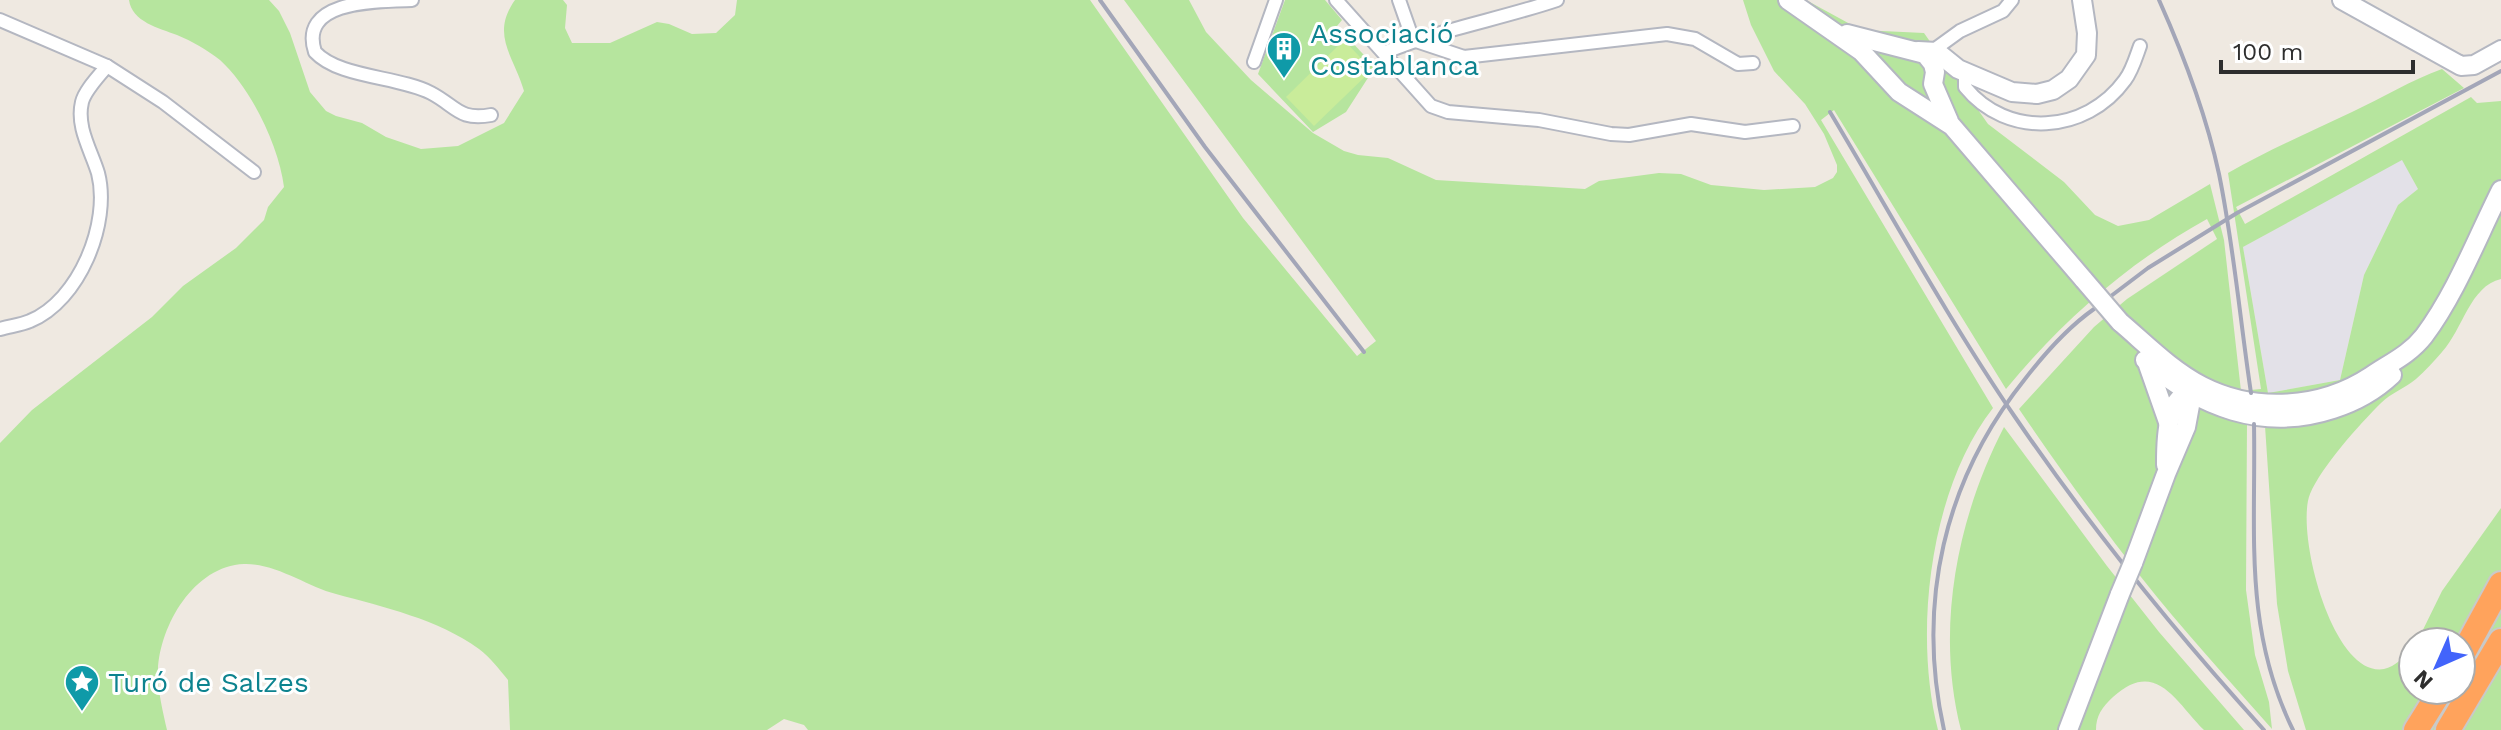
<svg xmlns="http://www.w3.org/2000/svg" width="2501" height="730" viewBox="0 0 2501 730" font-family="'Work Sans',sans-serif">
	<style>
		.industrial { fill: #e3e1e8 }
		.green { fill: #b6e59e; fill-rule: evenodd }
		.pitch { fill: #c9ec9a }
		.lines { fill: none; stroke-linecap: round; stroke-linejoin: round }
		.street-casing { stroke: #b4b7c1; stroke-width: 16 }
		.secondary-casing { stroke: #b4b7c1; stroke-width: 22 }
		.highway-casing { stroke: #c9c9c9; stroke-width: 28 }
		.street { stroke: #fff; stroke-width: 12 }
		.secondary { stroke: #fff; stroke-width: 18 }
		.highway { stroke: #ffa35c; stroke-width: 24 }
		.rail { stroke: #a3a6b8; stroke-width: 4 }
		.secondary-bridge-casing { stroke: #b4b7c1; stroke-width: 22; stroke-linecap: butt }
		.secondary-bridge { stroke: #fff; stroke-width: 18 }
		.labels { text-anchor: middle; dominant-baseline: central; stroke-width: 6; stroke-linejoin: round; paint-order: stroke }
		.culture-label { font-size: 28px; fill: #0d838f; stroke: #fff; text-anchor: start }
	</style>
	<rect width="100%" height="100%" fill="#efe9e1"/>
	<polygon class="industrial" points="2402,159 2418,189 2398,205 2364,275 2340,380 2268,393 2243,247"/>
	<g class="green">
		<path d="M129 0H269L279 11 290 33 310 92 326 111 336 116 362 123 386 137 421 149 458 146 504 123 524 91C514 56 490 35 515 0H563L567 5 565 28 572 43H610L657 22 669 24 692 34 716 33 735 15 737 0H1090L1243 218 1357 356 1376 341 1124 0H1189L1206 32 1251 80 1313 133 1344 151 1358 155 1388 158 1436 180 1585 189 1599 181 1659 173 1681 174 1711 185 1764 190 1815 187 1833 178 1837 172V165L1824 134 1805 104 1774 71 1751 25 1743 0H1806L1861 30 1924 33 1988 124 2064 182 2095 215 2118 226 2149 220 2210 184 2224 240 2241 391 2261 389 2228 173C2268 150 2310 132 2352 112 2382 98 2411 80 2442 69L2464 88 2236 207 2245 224 2471 97 2477 103 2501 101V279C2470 286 2463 329 2442 352 2434 361 2425 371 2416 379 2405 388 2391 393 2381 403 2359 425 2322 466 2310 494 2295 531 2332 678 2384 669 2395 667 2405 656 2413 648V690H2461V642H2417L2442 591 2501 508V730H2306L2288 671 2277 604 2265 426 2247 423 2246 590 2255 655 2269 702 2272 729C2228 679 2182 629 2141 577 2098 522 2058 466 2019 409L2094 327 2127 299 2217 239 2207 219C2129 262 2062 321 2006 389L1834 110 1821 120 1993 408C1930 488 1913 633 1938 730H808L804 725 784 719 767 730H510L508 680C499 669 490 657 479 649 438 619 383 607 336 594 306 586 276 563 244 564 194 566 160 625 158 670 157 688 163 712 167 730H0V443L32 410 152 317 183 286 236 248 264 220 268 207 284 187C279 146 251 88 220 60 207 50 192 41 177 35 159 28 132 22 129 0ZM2402 160 2418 189 2398 205 2364 275 2340 380 2268 393 2243 247Z"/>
		<polygon points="1285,0 1325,0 1342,20 1337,26 1375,67 1346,112 1313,132 1258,74"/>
		<path d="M2004 427 2107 566 2159 632 2244 730H2204C2175 701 2156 658 2113 697 2102 707 2096 716 2096 730H1961C1935 629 1957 518 2004 427Z"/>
	</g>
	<polygon class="pitch" points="1344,40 1372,70 1314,126 1286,97"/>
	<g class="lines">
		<defs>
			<g id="street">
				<path d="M412 0C377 1 298 0 315 52 339 78 398 76 431 93 456 106 459 121 491 115"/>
				<polyline points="1336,0 1431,106 1448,112 1539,120 1611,134 1629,135 1691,124 1745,132 1793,126"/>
				<polyline points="1399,0 1413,40 1464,57 1667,34 1695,39 1738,64 1753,63"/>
				<polyline points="0,20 107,66 163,102 254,172"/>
				<polyline points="1931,52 1960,31 2003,11 2012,0"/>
				<path d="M1384 53C1437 30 1501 19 1557 0"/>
				<polyline points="1254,62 1276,0"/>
				<path d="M1965 72V87C2007 139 2086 134 2125 80 2132 71 2136 57 2140 46"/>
				<path d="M0 329C10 326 21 325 30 321 79 301 111 223 98 173 91 150 76 127 82 102 85 90 99 76 107 66"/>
			</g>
			<g id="secondary">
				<polyline points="1788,0 1861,51 1899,92 1952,126 2084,280"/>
				<polyline points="2342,0 2461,66 2474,65 2501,50"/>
				<polyline points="1847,34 1925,54 1933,64 1935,72 1933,84 1949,121"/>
				<polyline points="1918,51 1937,52 1958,69 2012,92 2037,94 2053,90 2069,79 2086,55 2087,33 2082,0"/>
				<path d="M2120 322C2146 344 2171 370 2202 386 2255 413 2321 409 2371 376 2390 363 2409 355 2424 336 2456 293 2477 238 2501 190"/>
				<path d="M2145 360C2199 407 2263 432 2333 409 2355 402 2375 391 2392 375"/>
				<polyline points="2148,365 2168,422"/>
				<path d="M2166 465C2166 444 2165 388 2198 393"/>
				<polyline points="2133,563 2166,474 2186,427 2191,400 2183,386"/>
				<polyline points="2068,730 2120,594"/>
			</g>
			<g id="highway">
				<polyline points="2461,657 2501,584"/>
				<polyline points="2416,730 2441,690"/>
				<polyline points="2448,730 2501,641"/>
			</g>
		</defs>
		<use href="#street" class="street-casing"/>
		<use href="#secondary" class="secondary-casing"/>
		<use href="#highway" class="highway-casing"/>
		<use href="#street" class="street"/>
		<use href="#secondary" class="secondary"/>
		<use href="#highway" class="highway"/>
		<g class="rail">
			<polyline points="1100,0 1205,147 1364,352"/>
			<path d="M2159 0C2184 56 2206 114 2219 174 2234 247 2240 320 2251 393"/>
			<path d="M1830 112C1891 214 1948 319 2015 417 2088 524 2177 634 2264 730"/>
			<polyline points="2111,296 2148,268 2237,213 2501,71"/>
			<path d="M2254 424C2256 533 2243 628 2293 730"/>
			<path d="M1944 730C1916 603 1944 480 2025 379 2045 353 2067 328 2094 309"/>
		</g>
		<defs>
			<g id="secondary-bridge">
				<polyline points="2084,280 2120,322"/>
				<polyline points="2120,594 2133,563"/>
			</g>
		</defs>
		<use href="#secondary-bridge" class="secondary-bridge-casing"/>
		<use href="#secondary-bridge" class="secondary-bridge"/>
	</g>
	<defs>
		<symbol id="building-pin" viewBox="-11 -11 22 30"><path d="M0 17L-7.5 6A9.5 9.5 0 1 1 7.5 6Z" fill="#0f9aa8" stroke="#fff"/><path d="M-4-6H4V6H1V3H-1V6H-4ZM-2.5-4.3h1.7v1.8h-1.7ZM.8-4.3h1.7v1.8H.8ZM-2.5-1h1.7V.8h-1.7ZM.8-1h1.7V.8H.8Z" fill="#fff"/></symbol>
		<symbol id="sight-pin" viewBox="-11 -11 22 30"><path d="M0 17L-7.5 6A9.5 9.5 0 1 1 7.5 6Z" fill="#0f9aa8" stroke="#fff"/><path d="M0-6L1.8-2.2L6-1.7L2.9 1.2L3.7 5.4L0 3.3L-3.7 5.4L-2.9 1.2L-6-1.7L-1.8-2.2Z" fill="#fff"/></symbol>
	</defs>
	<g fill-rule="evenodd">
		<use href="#building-pin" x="1264" y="29" width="40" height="54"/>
		<use href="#sight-pin" x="62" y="662" width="40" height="54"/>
	</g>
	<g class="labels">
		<g class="culture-label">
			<text x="1310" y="33">Associació<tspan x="1310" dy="32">Costablanca</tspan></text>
			<text x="108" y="682">Turó de Salzes</text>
		</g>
	</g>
	<g transform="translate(2437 666) rotate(225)"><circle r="38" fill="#ffffff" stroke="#ababab" stroke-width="2"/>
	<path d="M0-6L14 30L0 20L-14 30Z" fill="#4264fb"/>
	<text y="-12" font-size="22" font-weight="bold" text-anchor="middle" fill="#2e2e2e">N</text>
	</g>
	<path d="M2221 60v12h192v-12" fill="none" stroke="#2e2e2e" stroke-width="4"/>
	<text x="2233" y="60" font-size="24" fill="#2e2e2e" stroke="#ffffff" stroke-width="6" paint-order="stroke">100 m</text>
</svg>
